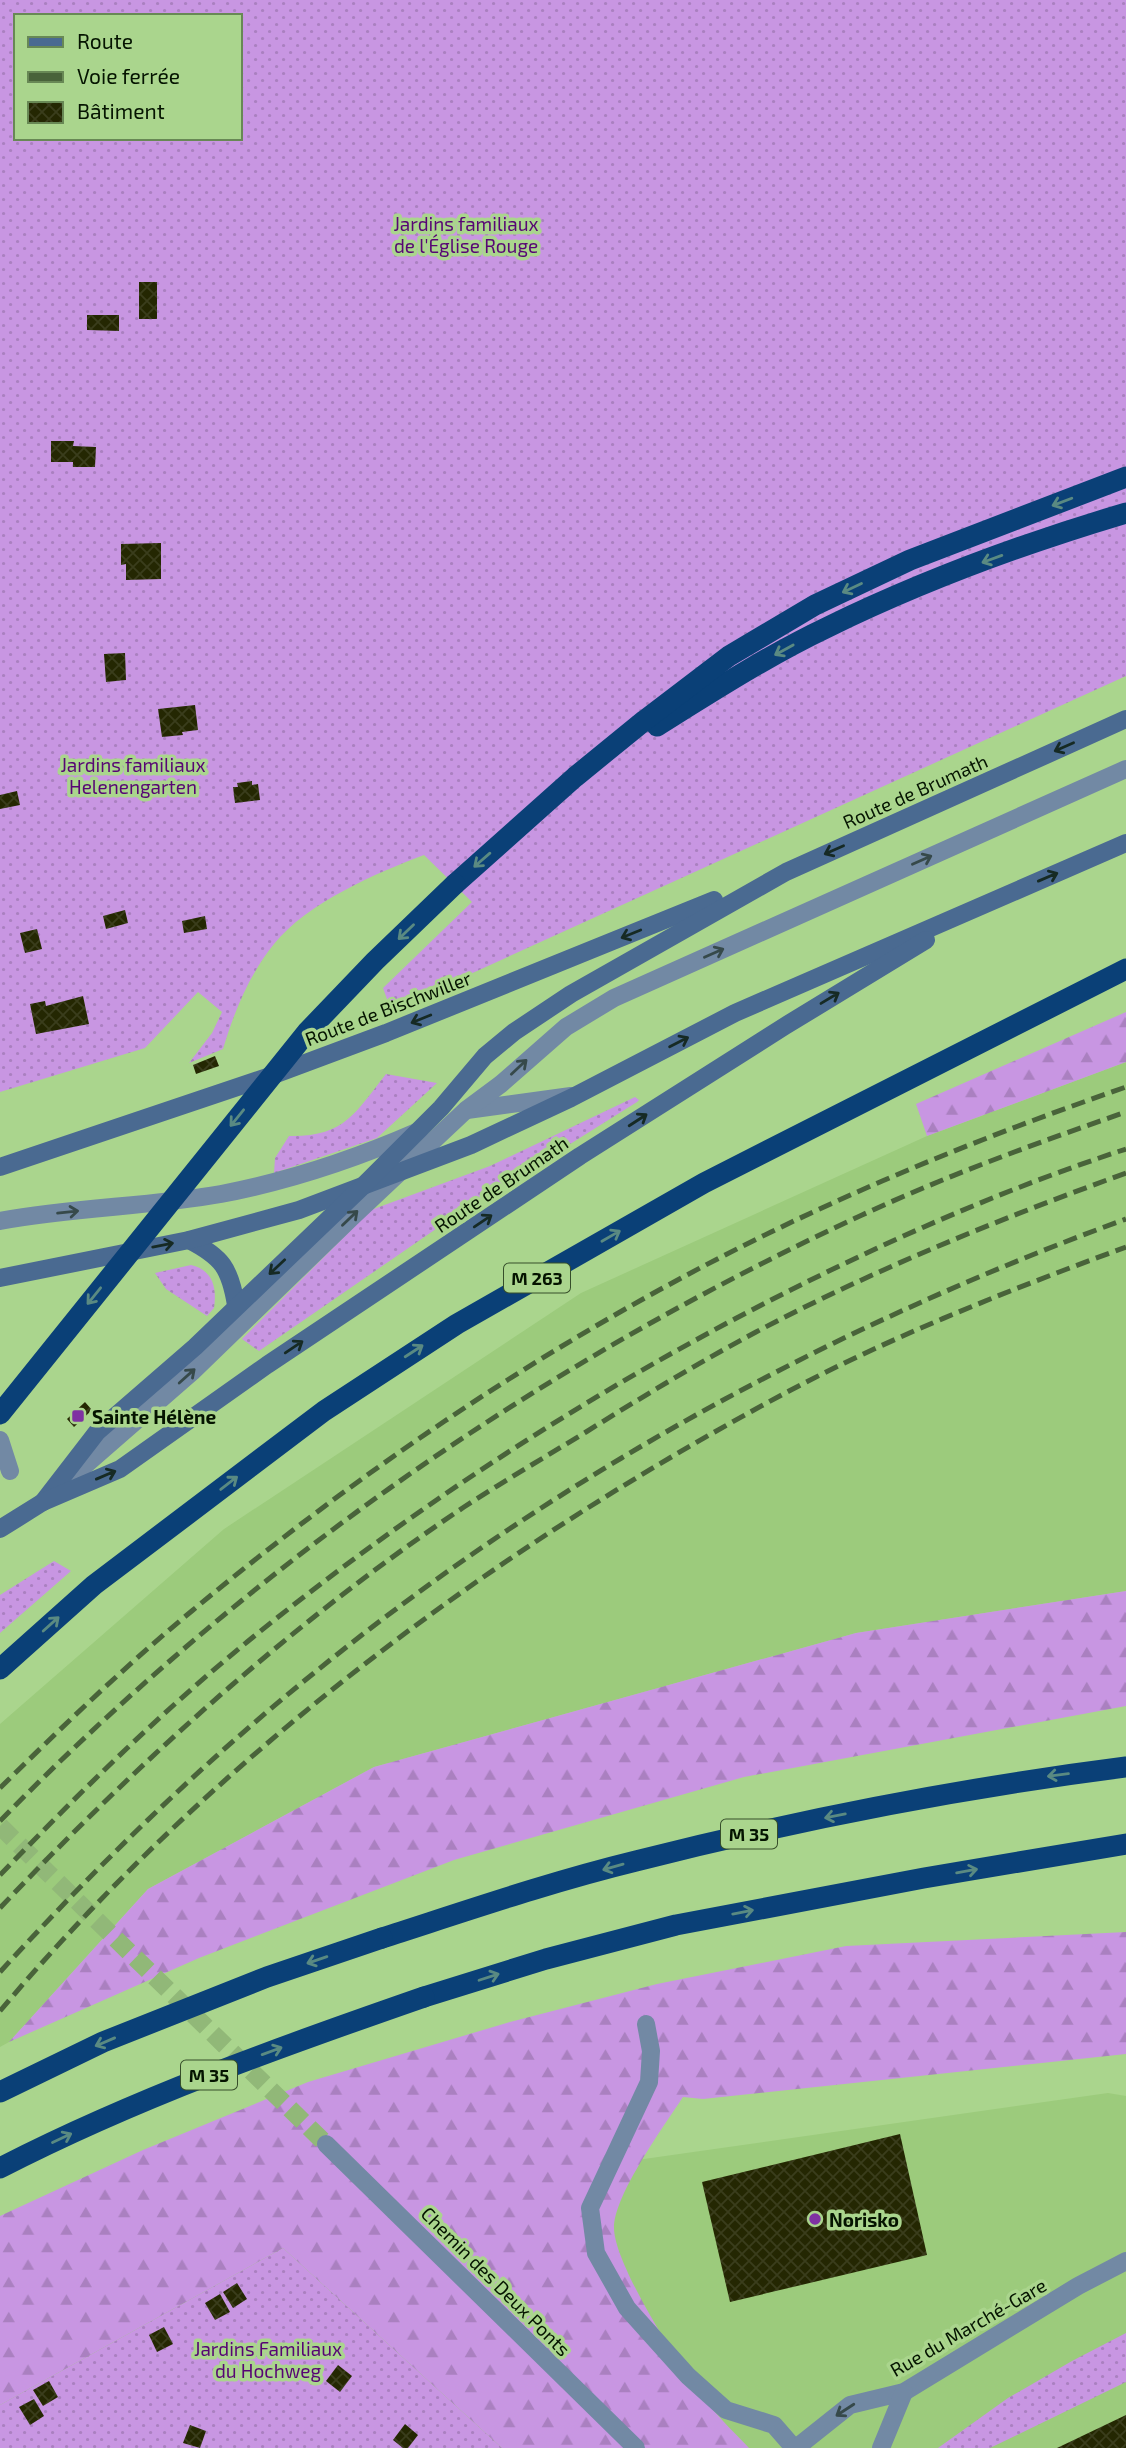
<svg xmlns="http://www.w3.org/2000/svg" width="1126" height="2448" viewBox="0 0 1126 2448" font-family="'Exo 2',sans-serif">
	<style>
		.built { fill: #9ccb7c }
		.grass { fill: url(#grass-dots); fill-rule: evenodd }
		.forest { fill: url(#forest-firs) }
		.building { fill: url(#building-cross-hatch) }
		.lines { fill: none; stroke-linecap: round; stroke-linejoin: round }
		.street-tunnel { stroke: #91b878; stroke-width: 18; stroke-dasharray: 18 9; stroke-linecap: butt }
		.lane { stroke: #7289a4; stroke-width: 18 }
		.street { stroke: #7289a4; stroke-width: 18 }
		.secondary { stroke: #4a6a91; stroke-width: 18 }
		.highway { stroke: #0a4077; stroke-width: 21 }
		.rail { stroke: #49633a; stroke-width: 5; stroke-dasharray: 14 7; stroke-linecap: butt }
		.highway-bridge { stroke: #0a4077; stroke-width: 21 }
		.oneway { stroke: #5a8a82 }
		.oneway2 { stroke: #162a24 }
		.oneway3 { stroke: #36494a }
		.poi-dot { fill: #7f31a2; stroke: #aad58d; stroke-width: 2.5 }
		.labels { text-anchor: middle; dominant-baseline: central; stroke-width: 7; stroke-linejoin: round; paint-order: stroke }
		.shield { fill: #aad58d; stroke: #364e2a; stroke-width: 2 }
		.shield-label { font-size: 18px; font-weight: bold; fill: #051400 }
		.park-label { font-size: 19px; fill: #570574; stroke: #aad58d }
		.street-label { font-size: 19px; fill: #051400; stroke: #aad58d }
		.poi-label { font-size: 19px; font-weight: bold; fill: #051400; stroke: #aad58d; text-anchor: start }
	</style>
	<defs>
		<pattern id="grass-dots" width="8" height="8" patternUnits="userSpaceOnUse" patternTransform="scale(1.75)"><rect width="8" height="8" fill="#c896e2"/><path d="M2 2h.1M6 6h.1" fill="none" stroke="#aa80c0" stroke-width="1.8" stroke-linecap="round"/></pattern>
		<pattern id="forest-firs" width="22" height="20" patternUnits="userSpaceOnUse" patternTransform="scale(1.75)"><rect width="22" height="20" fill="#c896e2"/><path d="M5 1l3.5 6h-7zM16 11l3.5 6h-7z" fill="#aa80c0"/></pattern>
		<pattern id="building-cross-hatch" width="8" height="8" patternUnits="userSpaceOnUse" patternTransform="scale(1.75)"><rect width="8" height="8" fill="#242702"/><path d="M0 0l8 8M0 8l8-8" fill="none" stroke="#3a3d1c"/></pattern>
	</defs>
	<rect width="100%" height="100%" fill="#aad58d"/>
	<g class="built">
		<polygon points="1126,1062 1126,1591 856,1633 374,1767 148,1889 9,2042 0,2047 0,1724 224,1529 581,1293 927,1136"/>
		<polygon points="1108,2093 1126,2096 1126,2448 0,2448 0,2314 145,2230"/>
	</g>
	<g class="grass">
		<path d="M0 0H1126V676L391 1010 383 988 472 902 424 855C376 873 307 903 274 944 249 975 234 1012 223 1049L189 1063 212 1033 222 1012 198 992 145 1048 0 1092ZM16 16H240V138H16Z"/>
		<path d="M386 1074 437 1083 377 1138 274 1173 275 1158 289 1136C345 1137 355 1113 386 1074Z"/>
		<polygon points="635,1097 639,1100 637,1102 449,1220 259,1351 242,1339 371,1210 490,1166"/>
		<path d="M191 1265C213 1270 217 1288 214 1308L207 1316 166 1289 155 1273Z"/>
		<polygon points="54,1561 71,1571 0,1633 0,1595"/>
		<polygon points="283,2248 502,2448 0,2448 0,2405"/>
		<polygon points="1126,2333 1126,2382 990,2448 938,2448 1008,2398 1072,2361"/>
	</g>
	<g class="forest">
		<polygon points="1126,1012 1126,1062 927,1136 916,1104"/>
		<polygon points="1126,1591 1126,1706 744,1777 454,1860 199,1958 9,2042 148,1889 374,1767 856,1633"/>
		<path d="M1126 1932V2054L703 2099 683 2097C664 2126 614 2195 614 2228 614 2265 684 2374 709 2405 721 2420 736 2434 749 2448H502L283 2248 0 2405V2216L143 2150 308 2082 510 2022 657 1984 846 1946Z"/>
	</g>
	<g class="building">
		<rect x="139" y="282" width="18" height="37"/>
		<polygon points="87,315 119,315 119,331 87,330"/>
		<polygon points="51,441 74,441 73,446 96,447 95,467 73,467 73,462 51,462"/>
		<polygon points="161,543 161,579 126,580 126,564 121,565 121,544"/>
		<polygon points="125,653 126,680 106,682 104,654"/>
		<polygon points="195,705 198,730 182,732 183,735 162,737 158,709"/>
		<polygon points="252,781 252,785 258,784 260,800 235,803 233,787 238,787 237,783"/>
		<polygon points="17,791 20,805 0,809 0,795"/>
		<polygon points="125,910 128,923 106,929 103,916"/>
		<polygon points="205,916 207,929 184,933 182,921"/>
		<polygon points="37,929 42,949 25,953 20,933"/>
		<polygon points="83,996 89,1024 36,1034 30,1004 45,1001 46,1006"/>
		<polygon points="215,1056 219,1066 196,1074 193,1065"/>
		<polygon points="85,1402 92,1410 74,1427 67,1419"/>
		<polygon points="900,2134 927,2255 730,2302 702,2182"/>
		<polygon points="237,2283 247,2299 233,2308 223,2292"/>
		<polygon points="220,2294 230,2312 215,2320 205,2303"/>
		<polygon points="164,2327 173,2344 157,2352 149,2335"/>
		<polygon points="338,2365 352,2376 340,2392 326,2381"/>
		<polygon points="49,2381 58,2397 43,2406 33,2390"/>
		<polygon points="34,2399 44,2416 30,2425 19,2407"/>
		<polygon points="1126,2415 1126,2448 1057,2448"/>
		<polygon points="405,2424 418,2435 408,2448 403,2448 393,2440"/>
		<polygon points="190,2425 206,2431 200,2448 183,2443"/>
	</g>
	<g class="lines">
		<polyline class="street-tunnel" points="0,1826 326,2144"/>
		<g class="lane">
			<polyline points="467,1110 571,1096"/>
			<path d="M0 1221C73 1207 148 1207 221 1194 289 1181 355 1159 419 1131"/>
			<polyline points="59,1488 192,1372 352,1217 466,1110 501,1084 566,1027 614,998 1126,769"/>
			<polyline points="646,2024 651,2051 649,2082 590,2208 596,2253 627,2308 688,2376 726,2410 774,2425 794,2448"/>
		</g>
		<g class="street">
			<polyline points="0,1440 10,1471"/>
			<polyline points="326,2144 636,2448"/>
			<polyline points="796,2448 850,2405 904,2392 1078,2286 1126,2261"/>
			<polyline points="881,2448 904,2392"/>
		</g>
		<g class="secondary">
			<polyline points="0,1167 276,1074 386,1033 714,900"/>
			<path d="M189 1240C222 1257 230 1268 236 1305"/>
			<polyline points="0,1278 189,1240 299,1210 471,1145 571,1098 735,1013 1126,843"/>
			<polyline points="43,1502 97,1432 195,1347 362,1187 441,1108 485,1056 514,1032 571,994 786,872 1126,719"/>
			<polyline points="0,1529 43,1502 120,1469 267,1365 580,1156 785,1026 926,940"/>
		</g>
		<g class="highway">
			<path d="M657 726C713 691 769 655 828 627 922 581 1025 543 1126 513"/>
			<polyline points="455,884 575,777 645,720 729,656 815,605 910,560 1126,477"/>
			<polyline points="0,1669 94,1585 324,1411 457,1324 704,1183 1126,969"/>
			<path d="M382 1938C466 1911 550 1882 636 1861 797 1820 961 1788 1126 1767"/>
			<polyline points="424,1997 546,1959 676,1925 924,1878 1126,1844"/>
		</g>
		<g class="rail">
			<path d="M0 1788C62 1727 125 1666 193 1610 370 1463 564 1333 771 1232 886 1176 1005 1129 1126 1087"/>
			<path d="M0 1821C248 1567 540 1364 862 1215 948 1175 1037 1143 1126 1112"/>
			<path d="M0 1875C78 1794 159 1714 247 1642 402 1516 569 1406 746 1313 868 1249 995 1192 1126 1149"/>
			<path d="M0 1908C140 1760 294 1621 464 1507 504 1481 545 1457 586 1432 642 1397 698 1363 756 1332 875 1269 1000 1219 1126 1173"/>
			<path d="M0 1972C98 1865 201 1764 314 1673 556 1476 833 1326 1126 1219"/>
			<path d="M0 2011C217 1754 493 1549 789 1391 897 1334 1012 1289 1126 1247"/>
		</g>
		<g class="highway-bridge">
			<polyline points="0,1414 307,1032 375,961 455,884"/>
			<polyline points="0,2092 103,2042 267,1977 382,1938"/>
			<path d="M0 2168C136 2098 280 2047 424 1997"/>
		</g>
	</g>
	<defs><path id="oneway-shaft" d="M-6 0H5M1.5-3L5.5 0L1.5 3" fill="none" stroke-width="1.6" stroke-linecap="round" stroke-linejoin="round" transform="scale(1.75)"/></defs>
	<g class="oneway">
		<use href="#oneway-shaft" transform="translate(1062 502) rotate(159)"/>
		<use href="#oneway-shaft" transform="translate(992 559) rotate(160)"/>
		<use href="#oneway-shaft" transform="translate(852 588) rotate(155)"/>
		<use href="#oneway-shaft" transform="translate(784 650) rotate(151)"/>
		<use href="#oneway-shaft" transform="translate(482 860) rotate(139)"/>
		<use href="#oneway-shaft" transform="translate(406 932) rotate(136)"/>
		<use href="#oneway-shaft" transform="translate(237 1118) rotate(129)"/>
		<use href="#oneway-shaft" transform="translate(611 1236) rotate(-30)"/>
		<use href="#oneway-shaft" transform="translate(94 1296) rotate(129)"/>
		<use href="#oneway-shaft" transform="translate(414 1351) rotate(-33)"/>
		<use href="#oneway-shaft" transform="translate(229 1483) rotate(-38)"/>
		<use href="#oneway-shaft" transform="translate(51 1624) rotate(-42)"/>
		<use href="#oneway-shaft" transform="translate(1058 1775) rotate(173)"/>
		<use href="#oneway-shaft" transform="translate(835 1816) rotate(169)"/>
		<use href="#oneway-shaft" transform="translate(613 1867) rotate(164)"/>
		<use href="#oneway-shaft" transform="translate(967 1871) rotate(-10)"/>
		<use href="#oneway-shaft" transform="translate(743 1912) rotate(-11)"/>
		<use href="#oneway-shaft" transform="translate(317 1960) rotate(161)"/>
		<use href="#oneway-shaft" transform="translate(489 1977) rotate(-18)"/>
		<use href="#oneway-shaft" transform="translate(105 2042) rotate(157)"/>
		<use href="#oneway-shaft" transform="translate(272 2051) rotate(-20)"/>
		<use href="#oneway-shaft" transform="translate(62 2138) rotate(-25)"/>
	</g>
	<g class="oneway2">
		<use href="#oneway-shaft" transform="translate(1064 747) rotate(156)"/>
		<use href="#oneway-shaft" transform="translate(834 850) rotate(156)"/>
		<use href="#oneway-shaft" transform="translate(1048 877) rotate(-23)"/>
		<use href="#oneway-shaft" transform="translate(631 934) rotate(158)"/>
		<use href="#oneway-shaft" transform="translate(830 998) rotate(-31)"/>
		<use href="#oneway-shaft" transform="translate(421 1019) rotate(158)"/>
		<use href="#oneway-shaft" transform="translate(679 1042) rotate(-27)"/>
		<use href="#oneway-shaft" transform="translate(638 1120) rotate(-33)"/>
		<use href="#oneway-shaft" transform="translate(483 1221) rotate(-34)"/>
		<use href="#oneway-shaft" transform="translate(163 1245) rotate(-11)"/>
		<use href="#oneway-shaft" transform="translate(277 1267) rotate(137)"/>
		<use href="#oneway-shaft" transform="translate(294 1347) rotate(-34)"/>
		<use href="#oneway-shaft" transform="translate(106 1475) rotate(-23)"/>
	</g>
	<g class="oneway3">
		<use href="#oneway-shaft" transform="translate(922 860) rotate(-24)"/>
		<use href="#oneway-shaft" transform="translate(714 953) rotate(-24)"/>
		<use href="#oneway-shaft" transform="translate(519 1067) rotate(-43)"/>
		<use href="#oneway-shaft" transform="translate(68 1212) rotate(-6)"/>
		<use href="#oneway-shaft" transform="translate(350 1218) rotate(-44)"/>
		<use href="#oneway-shaft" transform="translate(187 1376) rotate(-42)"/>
		<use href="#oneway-shaft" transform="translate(845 2410) rotate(147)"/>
	</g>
	<g class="poi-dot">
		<rect x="71" y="1409" width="14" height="14" rx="3.5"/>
		<circle cx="815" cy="2219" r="7"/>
	</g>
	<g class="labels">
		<g class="shield">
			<rect x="504" y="1263.5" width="66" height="29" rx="5"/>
			<rect x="721" y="1819.5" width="56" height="29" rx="5"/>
			<rect x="181" y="2060.5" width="56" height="29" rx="5"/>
		</g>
		<g class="shield-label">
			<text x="537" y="1278">M 263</text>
			<text x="749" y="1834">M 35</text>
			<text x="209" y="2075">M 35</text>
		</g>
		<g class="park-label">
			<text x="466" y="223">Jardins familiaux<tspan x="466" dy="22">de l'Église Rouge</tspan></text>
			<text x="133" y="764">Jardins familiaux<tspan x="133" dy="22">Helenengarten</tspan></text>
			<text x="268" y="2348">Jardins Familiaux<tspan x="268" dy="22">du Hochweg</tspan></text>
		</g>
		<g class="street-label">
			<text transform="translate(915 791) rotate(-24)">Route de Brumath</text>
			<text transform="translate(388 1008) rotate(-21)">Route de Bischwiller</text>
			<text transform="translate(501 1184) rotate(-34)">Route de Brumath</text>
			<text transform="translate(496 2281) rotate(45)">Chemin des Deux Ponts</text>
			<text transform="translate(968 2327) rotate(-30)">Rue du Marché-Gare</text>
		</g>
		<g class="poi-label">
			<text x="92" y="1416">Sainte Hélène</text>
			<text x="829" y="2219">Norisko</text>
		</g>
	</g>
	<rect x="14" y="14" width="228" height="126" fill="#aad58d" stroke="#688855" stroke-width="2"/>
	<rect x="28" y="37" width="35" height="10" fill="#4a6a91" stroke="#688855" stroke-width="2"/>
	<text x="77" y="49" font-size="21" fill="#051400">Route</text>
	<rect x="28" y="72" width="35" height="10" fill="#49633a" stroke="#688855" stroke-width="2"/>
	<text x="77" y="84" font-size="21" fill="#051400">Voie ferrée</text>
	<rect x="28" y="102" width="35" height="21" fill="url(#building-cross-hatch)" stroke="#688855" stroke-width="2"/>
	<text x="77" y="119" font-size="21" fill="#051400">Bâtiment</text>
</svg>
